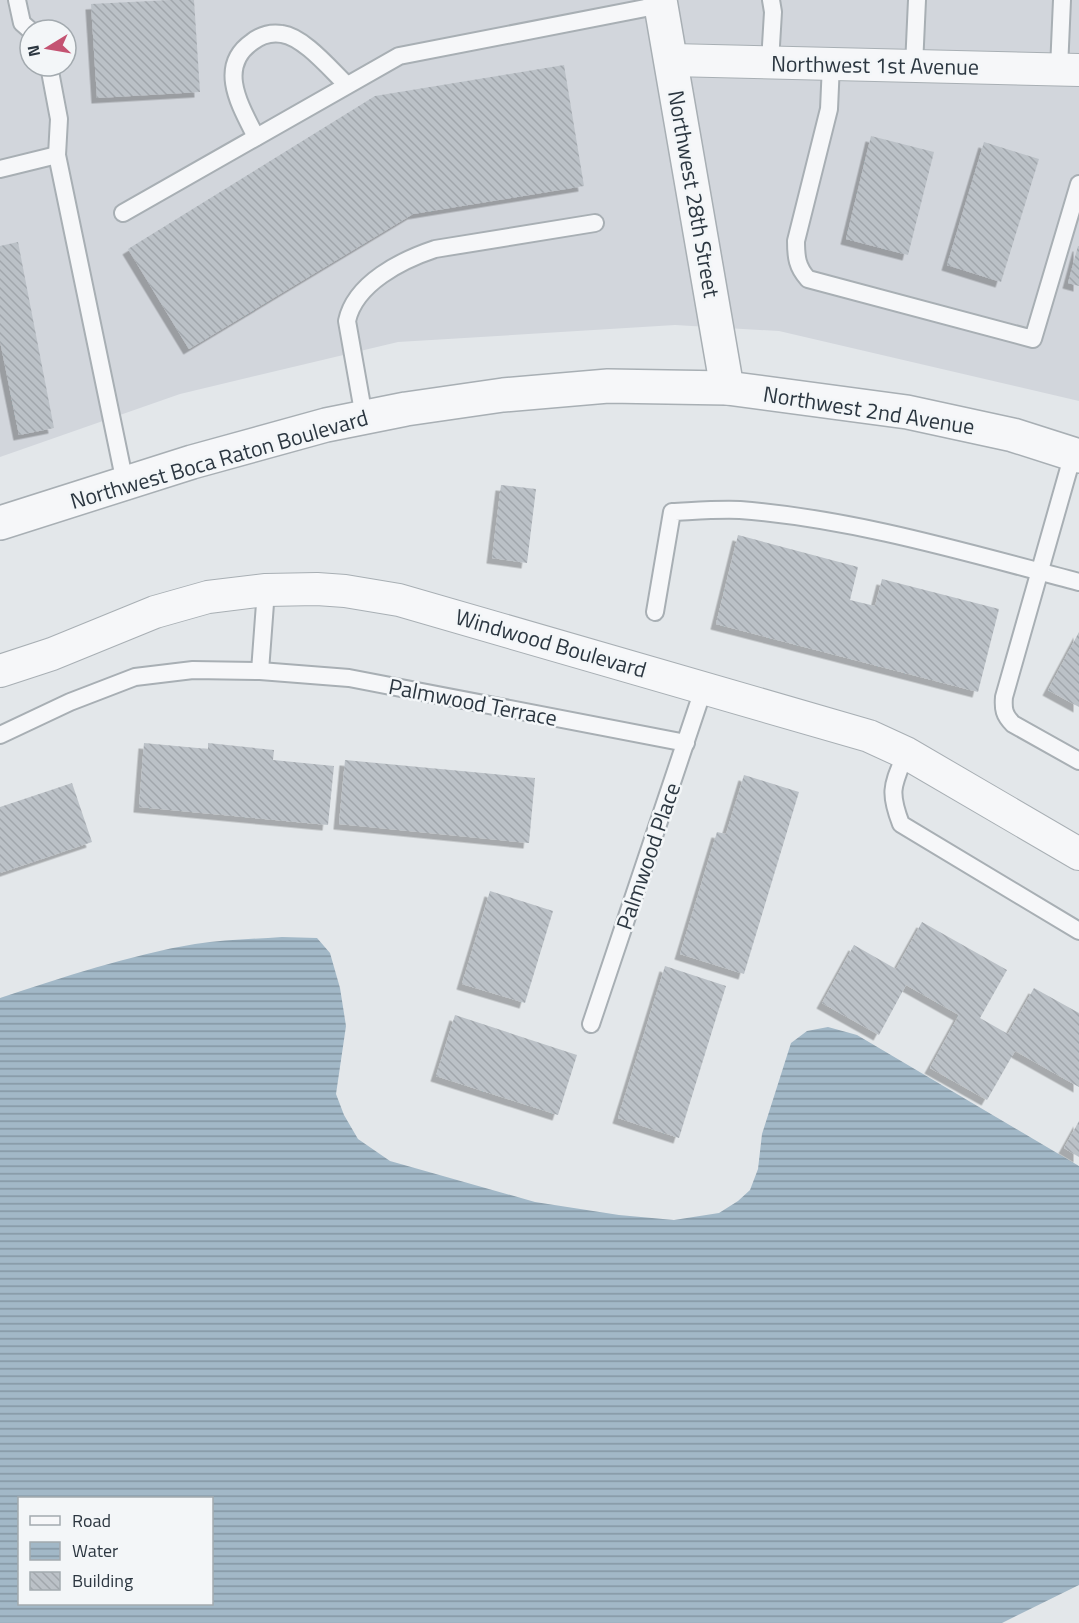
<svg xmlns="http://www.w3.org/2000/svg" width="1079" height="1623" viewBox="0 0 1079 1623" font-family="'Titillium Web',sans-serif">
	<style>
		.built { fill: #d2d6dc; fill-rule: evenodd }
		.water { fill: url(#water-rules); fill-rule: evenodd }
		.building { fill: url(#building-back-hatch); filter: url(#shadow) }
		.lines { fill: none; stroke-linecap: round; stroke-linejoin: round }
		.service-casing { stroke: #a8afb4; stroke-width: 20 }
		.minor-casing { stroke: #a8afb4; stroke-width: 34 }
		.tertiary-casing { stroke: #a8afb4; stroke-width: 36 }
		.service { stroke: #f6f7f9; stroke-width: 16 }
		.minor { stroke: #f6f7f9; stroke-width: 32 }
		.tertiary { stroke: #f6f7f9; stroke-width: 33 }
		.labels { text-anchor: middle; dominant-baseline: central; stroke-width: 5; stroke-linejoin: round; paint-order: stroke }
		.street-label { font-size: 22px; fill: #2c3741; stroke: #f3f6f8 }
	</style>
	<defs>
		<pattern id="water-rules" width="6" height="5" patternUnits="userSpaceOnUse" patternTransform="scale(1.5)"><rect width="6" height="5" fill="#a2b8c7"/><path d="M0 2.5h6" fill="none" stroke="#8496a3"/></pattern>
		<pattern id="building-back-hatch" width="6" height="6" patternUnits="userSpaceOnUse" patternTransform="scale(1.5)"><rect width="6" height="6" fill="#bbc1c7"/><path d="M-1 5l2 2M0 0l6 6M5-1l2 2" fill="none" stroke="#a1a6ac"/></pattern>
		<filter id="shadow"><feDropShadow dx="-5.5" dy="5.5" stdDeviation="0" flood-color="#0004"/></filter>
	</defs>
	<rect width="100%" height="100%" fill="#e3e7ea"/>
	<path class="built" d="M0 0H1079V401L779 331 675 325 398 342 180 394 0 457ZM30 30H66V66H30Z"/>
	<path class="water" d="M282 937 317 938 330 953 340 988 346 1026 336 1094 344 1115 358 1139 390 1161 535 1202 619 1215 674 1220 719 1213 738 1201 750 1190 758 1169 762 1134 791 1043 807 1031 828 1027 857 1035 1079 1166V1585L1002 1623H0V998C64 977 129 955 195 944 223 940 253 939 282 937ZM20 1498H212V1604H20Z"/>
	<g class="building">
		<polygon points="170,0 194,0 200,92 97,98 91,4"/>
		<polygon points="564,65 584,186 413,214 189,349 128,249 375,96"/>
		<polygon points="871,136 934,152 908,255 846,239"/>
		<polygon points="984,142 1039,159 1001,282 947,265"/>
		<polygon points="18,242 54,428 19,435 0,341 0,246"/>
		<polygon points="1078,246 1079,246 1079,286 1068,283"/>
		<polygon points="501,485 536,489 527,563 492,558"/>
		<polygon points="738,535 858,567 850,600 875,606 882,579 999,609 978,692 716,624"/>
		<polygon points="1079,632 1079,707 1048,690"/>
		<polygon points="144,743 208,749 208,743 274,750 273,760 334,766 328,825 139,807"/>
		<polygon points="345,760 535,778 529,843 339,824"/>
		<polygon points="744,775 799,792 744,974 680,954 717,832 726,834"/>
		<polygon points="72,783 92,842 0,873 0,807"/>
		<polygon points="490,891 553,911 525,1003 462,984"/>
		<polygon points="922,922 1007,970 980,1018 1008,1034 1034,988 1079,1013 1079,1087 1015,1051 987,1100 930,1068 959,1015 906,985 879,1035 822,1003 854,945 896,969"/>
		<polygon points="665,966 726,986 679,1138 618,1118"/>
		<polygon points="455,1015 577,1055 558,1115 436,1076"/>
		<polygon points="1079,1121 1079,1157 1064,1148"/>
	</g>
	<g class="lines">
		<defs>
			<g id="service">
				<polyline points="17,0 22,23 30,30"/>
				<polyline points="770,62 773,12 771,0"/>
				<path d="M831 64 829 109 796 241C796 257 797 267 808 279L1033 339 1079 184"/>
				<polyline points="49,66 59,119 57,155"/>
				<polyline points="914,66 917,0"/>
				<polyline points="1059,69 1062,0"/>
				<path d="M256 137C241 107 216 67 252 42 261 35 270 32 282 34 304 37 331 70 347 85"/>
				<polyline points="0,169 57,155 125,483"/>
				<polyline points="123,213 399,56 661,5"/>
				<path d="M364 417 347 321C355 283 402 260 435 249L595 223"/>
				<path d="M1073 454 1004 697C1003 709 1004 715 1013 724L1079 761"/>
				<path d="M655 612 672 512C694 511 718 509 740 510 855 519 968 553 1079 582"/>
				<polyline points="260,671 266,590"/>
				<polyline points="0,735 70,702 135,677 193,670 260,671 349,678 686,743"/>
				<path d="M906 753C893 785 888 790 901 824L1079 931"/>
				<polyline points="591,1024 704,687"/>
			</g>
			<g id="minor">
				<polyline points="672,60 1079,70"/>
				<polyline points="0,671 52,654 155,612 208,597 266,590 317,589 345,591 399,600 869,736 906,753 1079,854"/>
			</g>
			<g id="tertiary">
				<polyline points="660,0 727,388"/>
				<polyline points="0,523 192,462 326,425 406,409 503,395 608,386 727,388 907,412 1013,435 1079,456"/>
			</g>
		</defs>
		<use href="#service" class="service-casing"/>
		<use href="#minor" class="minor-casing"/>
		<use href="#tertiary" class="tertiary-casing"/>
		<use href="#service" class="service"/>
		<use href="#minor" class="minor"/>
		<use href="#tertiary" class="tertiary"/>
	</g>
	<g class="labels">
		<g class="street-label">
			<text transform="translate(875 65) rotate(1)">Northwest 1st Avenue</text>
			<text transform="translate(694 194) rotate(80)">Northwest 28th Street</text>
			<text transform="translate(869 410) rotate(9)">Northwest 2nd Avenue</text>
			<text transform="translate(219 459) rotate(-16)">Northwest Boca Raton Boulevard</text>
			<text transform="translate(551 643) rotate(16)">Windwood Boulevard</text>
			<text transform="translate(473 702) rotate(11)">Palmwood Terrace</text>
			<text transform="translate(648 856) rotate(-71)">Palmwood Place</text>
		</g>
	</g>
	<rect x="18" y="1497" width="195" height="108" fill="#f3f6f8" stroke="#a3aaaf" stroke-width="1.5"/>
	<rect x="30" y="1516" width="30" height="9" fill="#f6f7f9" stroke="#a3aaaf" stroke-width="1.5"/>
	<text x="72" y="1527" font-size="18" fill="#2c3741">Road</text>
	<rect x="30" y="1542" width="30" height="18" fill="url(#water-rules)" stroke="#a3aaaf" stroke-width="1.5"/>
	<text x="72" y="1557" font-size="18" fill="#2c3741">Water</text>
	<rect x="30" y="1572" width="30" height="18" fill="url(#building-back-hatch)" stroke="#a3aaaf" stroke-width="1.5"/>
	<text x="72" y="1587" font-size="18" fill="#2c3741">Building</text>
	<g transform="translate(48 48) rotate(259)"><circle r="28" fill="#f3f6f8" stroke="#a3aaaf" stroke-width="1.5"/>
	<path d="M0-4.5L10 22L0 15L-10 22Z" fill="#c45372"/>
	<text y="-9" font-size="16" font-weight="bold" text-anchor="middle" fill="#2c3741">N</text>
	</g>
</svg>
